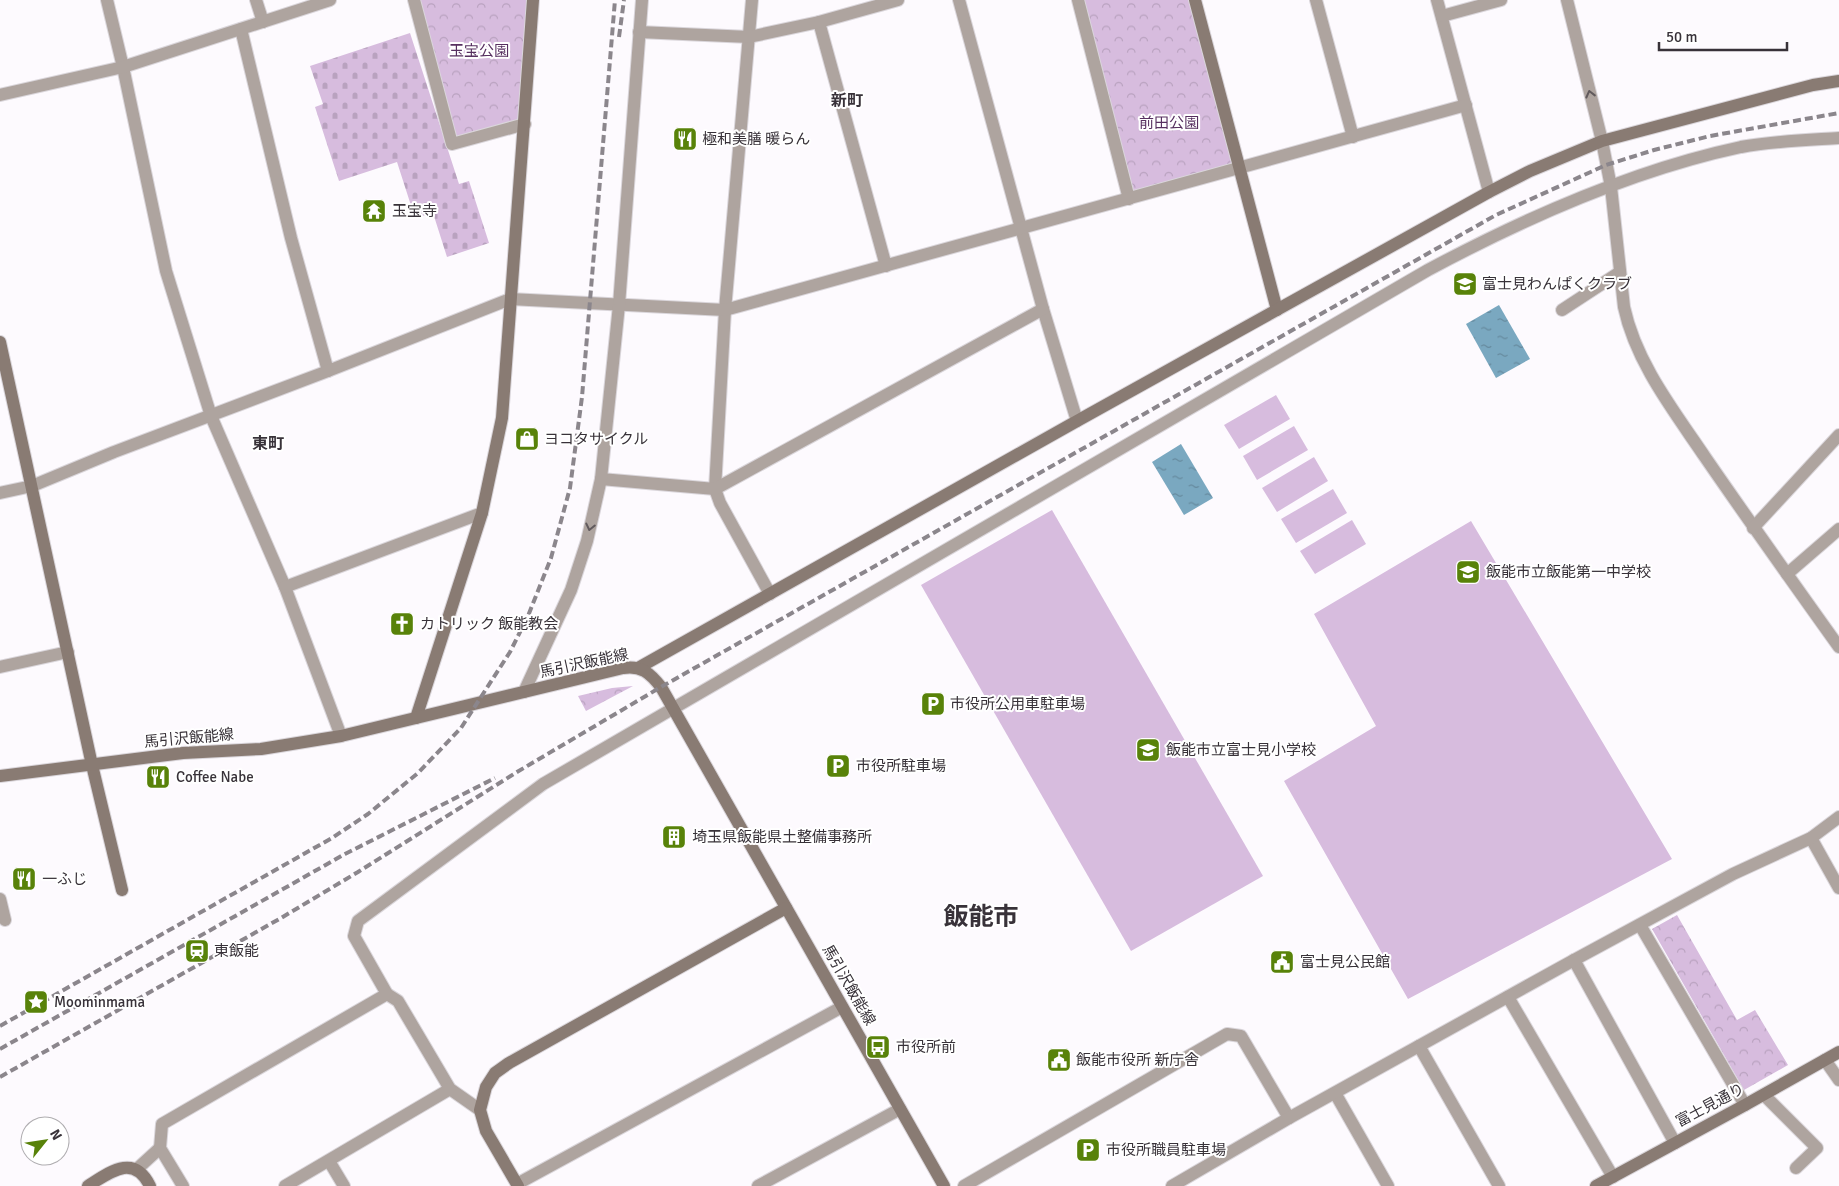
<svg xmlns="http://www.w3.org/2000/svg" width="1839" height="1186" viewBox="0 0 1839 1186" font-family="Signika,'Noto Sans JP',sans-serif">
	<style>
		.forest { fill: url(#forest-crowns) }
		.cemetery { fill: url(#cemetery-stones) }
		.garden { fill: #d7bcde }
		.water { fill: url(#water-ripples) }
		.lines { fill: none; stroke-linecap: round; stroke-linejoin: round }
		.street-casing { stroke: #dad6db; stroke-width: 14 }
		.secondary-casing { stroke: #dad6db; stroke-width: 14 }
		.street { stroke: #aea49f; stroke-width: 12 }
		.secondary { stroke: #897b73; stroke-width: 12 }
		.rail { stroke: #8b868c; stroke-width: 4; stroke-dasharray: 8 4; stroke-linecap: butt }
		.oneway { stroke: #615a5d }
		.labels { text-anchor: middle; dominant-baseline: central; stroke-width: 4; stroke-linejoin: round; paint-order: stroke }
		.park-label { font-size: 15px; fill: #573060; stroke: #fff }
		.poi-label { font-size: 15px; fill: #383239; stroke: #fff; text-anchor: start }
		.street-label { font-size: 15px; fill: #383239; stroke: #fff }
		.neighbourhood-label { font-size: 16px; font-weight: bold; fill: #383239; stroke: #fff }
		.town-label { font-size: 25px; font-weight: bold; fill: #383239; stroke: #fff }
	</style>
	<defs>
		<pattern id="forest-crowns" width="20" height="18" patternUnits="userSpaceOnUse" patternTransform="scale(1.25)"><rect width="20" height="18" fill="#d7bcde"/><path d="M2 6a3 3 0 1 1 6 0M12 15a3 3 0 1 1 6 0" fill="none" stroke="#b9a2bf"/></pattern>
		<pattern id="cemetery-stones" width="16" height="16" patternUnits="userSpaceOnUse" patternTransform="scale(1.25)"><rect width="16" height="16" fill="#d7bcde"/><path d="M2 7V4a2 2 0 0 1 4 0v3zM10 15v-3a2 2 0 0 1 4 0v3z" fill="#b9a2bf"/></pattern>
		<pattern id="water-ripples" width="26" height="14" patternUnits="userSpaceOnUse" patternTransform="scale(1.25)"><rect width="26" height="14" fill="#7aa8c0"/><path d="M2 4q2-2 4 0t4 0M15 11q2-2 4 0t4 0" fill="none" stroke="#65899d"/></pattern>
	</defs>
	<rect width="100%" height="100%" fill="#fdfafe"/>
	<g class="forest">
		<polygon points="414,0 533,0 525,124 452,144"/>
		<polygon points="1078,0 1195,0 1240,168 1129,199"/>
		<polygon points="633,686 586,711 578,696 612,688"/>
		<polygon points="1677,915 1737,1020 1755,1010 1788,1065 1744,1090 1652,929"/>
	</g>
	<polygon class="cemetery" points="410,33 459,184 469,181 489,243 447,257 433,213 415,218 397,162 339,181 315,107 323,104 310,66"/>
	<g class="garden">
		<polygon points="1276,395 1290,419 1239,449 1224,425"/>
		<polygon points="1294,426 1308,450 1257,480 1243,456"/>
		<polygon points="1314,457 1328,481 1277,512 1262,488"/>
		<polygon points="1333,489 1347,513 1296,543 1281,519"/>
		<polygon points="1052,510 1263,876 1131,951 921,585"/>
		<polygon points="1352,520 1366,544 1315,574 1300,551"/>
		<polygon points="1471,521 1672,859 1408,999 1284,781 1376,726 1314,614"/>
	</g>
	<g class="water">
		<polygon points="1499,305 1530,359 1496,378 1466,324"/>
		<polygon points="1181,444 1213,498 1184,515 1152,462"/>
	</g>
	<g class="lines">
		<defs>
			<g id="street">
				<polyline points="107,0 123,67 166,271 211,416 285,587 341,736"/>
				<polyline points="256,0 263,22"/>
				<polyline points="414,0 452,144 525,124"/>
				<polyline points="752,0 725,310 715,489 720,503 770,594"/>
				<polyline points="959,0 1043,309 1077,421"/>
				<polyline points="1078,0 1129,199"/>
				<polyline points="1316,0 1353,137"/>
				<polyline points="1437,0 1489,192"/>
				<path d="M1567 0 1602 141 1611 187 1624 307C1636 363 1674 411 1705 457 1749 521 1794 584 1839 647"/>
				<polyline points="1442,16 1501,0"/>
				<polyline points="819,22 886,266"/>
				<polyline points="241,29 291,238 328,371"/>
				<polyline points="639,32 749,37 819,22 898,0"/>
				<polyline points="0,95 123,67 330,0"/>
				<polyline points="1562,310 1620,272"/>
				<polyline points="601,479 715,489 1043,309"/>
				<polyline points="0,493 32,486 114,452 328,371 510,299 725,310 1466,105"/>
				<polyline points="1753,528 1839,435"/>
				<polyline points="1787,574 1839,529"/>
				<polyline points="285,587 482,513"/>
				<polyline points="0,667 68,652"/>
				<polyline points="524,692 571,590 587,541 601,479 619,305 642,0"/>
				<polyline points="1811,838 1839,888"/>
				<polyline points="0,899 5,920"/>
				<polyline points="1640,925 1745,1105"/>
				<polyline points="1574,960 1675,1143"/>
				<polyline points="387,994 398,1001 450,1089 480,1110"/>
				<polyline points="1508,997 1613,1177"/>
				<polyline points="1419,1046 1499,1186"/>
				<polyline points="1825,1060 1839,1080"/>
				<polyline points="1335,1093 1388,1186"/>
				<polyline points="1764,1095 1817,1148 1796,1168"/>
				<polyline points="329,1161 344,1186"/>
				<polyline points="137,1169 160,1148"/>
				<polyline points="517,1184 842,1007"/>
				<path d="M183 1186 160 1148 162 1124 387 994 354 936 358 921 543 784 1428 270C1525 218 1633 170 1741 147 1773 141 1807 140 1839 138"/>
				<polyline points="285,1186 450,1089"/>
				<polyline points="758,1186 900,1109"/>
				<polyline points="964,1186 1227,1034 1241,1036 1289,1118"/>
				<polyline points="1172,1186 1289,1118 1574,960 1733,874 1811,838 1839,817"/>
			</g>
			<g id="secondary">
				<polyline points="1195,0 1277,310"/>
				<polyline points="0,342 92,765 122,890"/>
				<polyline points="638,668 1077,421 1489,192 1530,171 1602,141 1813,85 1839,81"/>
				<polyline points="416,718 482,513 502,418 533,0"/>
				<path d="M0 776 183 753 261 749 341 736 623 668C641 665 650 673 661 687L944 1186"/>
				<path d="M88 1186C110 1172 134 1153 150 1186"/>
				<polyline points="518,1186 486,1131 480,1110 486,1087 495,1073 509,1063 786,908"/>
				<polyline points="1596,1186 1745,1105 1839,1052"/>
			</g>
		</defs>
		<use href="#street" class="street-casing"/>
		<use href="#secondary" class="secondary-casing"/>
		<use href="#street" class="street"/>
		<use href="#secondary" class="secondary"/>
		<g class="rail">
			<polyline points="619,37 624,0"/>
			<polyline points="0,1026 240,890 332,838 368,814 418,773 461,728 510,652 528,616 551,558 570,488 582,397 615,0"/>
			<polyline points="0,1049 345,854 495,778"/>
			<polyline points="0,1077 281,918 358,872 517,772 661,687 1496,215 1606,165 1654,150 1710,136 1839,113"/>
		</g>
	</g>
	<defs><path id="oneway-chevron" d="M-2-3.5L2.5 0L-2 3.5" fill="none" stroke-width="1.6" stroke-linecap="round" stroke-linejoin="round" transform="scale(1.25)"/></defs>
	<g class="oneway">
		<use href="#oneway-chevron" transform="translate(1590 94) rotate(-104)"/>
		<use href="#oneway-chevron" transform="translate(590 527) rotate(103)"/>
	</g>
	<defs>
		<symbol id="restaurant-square" viewBox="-11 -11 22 22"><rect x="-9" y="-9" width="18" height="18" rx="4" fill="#588209" stroke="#fff"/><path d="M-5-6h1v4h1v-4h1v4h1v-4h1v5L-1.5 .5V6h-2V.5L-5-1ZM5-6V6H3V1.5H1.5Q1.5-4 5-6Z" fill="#fff"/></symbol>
		<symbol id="temple-square" viewBox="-11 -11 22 22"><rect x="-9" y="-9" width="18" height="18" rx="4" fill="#588209" stroke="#fff"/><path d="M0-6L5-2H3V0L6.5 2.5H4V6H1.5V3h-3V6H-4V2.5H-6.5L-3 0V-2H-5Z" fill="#fff"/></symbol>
		<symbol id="school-square" viewBox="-11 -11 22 22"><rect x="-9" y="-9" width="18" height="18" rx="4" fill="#588209" stroke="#fff"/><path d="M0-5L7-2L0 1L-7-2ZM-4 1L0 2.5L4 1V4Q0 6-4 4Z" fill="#fff"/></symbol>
		<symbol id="shop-square" viewBox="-11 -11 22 22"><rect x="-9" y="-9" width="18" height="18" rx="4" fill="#588209" stroke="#fff"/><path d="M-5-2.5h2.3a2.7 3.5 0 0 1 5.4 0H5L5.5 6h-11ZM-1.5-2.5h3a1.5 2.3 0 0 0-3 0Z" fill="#fff"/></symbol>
		<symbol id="church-square" viewBox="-11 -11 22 22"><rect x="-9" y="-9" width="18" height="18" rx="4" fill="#588209" stroke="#fff"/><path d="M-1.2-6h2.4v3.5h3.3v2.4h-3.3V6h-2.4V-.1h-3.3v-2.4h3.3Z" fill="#fff"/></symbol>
		<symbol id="parking-square" viewBox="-11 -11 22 22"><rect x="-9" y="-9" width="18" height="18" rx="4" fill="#588209" stroke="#fff"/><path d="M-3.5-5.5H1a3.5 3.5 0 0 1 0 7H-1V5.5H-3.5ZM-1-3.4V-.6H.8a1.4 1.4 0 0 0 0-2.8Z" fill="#fff"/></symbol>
		<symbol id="building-square" viewBox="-11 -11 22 22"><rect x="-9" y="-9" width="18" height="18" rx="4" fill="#588209" stroke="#fff"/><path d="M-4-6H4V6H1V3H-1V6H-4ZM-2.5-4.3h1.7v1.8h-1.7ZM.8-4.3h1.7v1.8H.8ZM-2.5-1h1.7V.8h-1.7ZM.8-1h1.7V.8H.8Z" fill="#fff"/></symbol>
		<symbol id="station-square" viewBox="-11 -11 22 22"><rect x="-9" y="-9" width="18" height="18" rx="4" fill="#588209" stroke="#fff"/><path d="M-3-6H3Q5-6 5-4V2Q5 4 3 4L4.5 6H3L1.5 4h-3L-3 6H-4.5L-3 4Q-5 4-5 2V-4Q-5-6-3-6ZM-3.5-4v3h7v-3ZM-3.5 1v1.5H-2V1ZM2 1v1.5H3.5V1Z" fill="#fff"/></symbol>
		<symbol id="civic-square" viewBox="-11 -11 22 22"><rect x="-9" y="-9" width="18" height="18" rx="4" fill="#588209" stroke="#fff"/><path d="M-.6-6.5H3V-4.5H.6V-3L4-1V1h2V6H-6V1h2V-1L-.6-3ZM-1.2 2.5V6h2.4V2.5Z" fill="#fff"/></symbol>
		<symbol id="sight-square" viewBox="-11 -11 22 22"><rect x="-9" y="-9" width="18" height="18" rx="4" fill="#588209" stroke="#fff"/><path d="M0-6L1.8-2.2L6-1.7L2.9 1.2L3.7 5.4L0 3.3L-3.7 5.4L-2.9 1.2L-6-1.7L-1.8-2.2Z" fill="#fff"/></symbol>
		<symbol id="bus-square" viewBox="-11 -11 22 22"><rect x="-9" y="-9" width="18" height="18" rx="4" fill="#588209" stroke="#fff"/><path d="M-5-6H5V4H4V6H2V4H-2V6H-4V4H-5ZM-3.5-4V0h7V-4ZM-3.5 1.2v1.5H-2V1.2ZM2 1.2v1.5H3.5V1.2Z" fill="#fff"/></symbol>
	</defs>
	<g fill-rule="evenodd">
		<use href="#restaurant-square" x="671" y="125" width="28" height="28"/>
		<use href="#temple-square" x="360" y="197" width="28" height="28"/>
		<use href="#school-square" x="1451" y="270" width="28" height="28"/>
		<use href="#shop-square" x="513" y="425" width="28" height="28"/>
		<use href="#school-square" x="1454" y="558" width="28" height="28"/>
		<use href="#church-square" x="388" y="610" width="28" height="28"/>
		<use href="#parking-square" x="919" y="690" width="28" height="28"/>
		<use href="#school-square" x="1134" y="736" width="28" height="28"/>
		<use href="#parking-square" x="824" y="752" width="28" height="28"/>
		<use href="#restaurant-square" x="144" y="763" width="28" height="28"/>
		<use href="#building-square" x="660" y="823" width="28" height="28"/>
		<use href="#restaurant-square" x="10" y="865" width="28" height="28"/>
		<use href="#station-square" x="183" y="937" width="28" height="28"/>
		<use href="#civic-square" x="1268" y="948" width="28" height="28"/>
		<use href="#sight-square" x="22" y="988" width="28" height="28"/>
		<use href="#bus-square" x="864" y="1033" width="28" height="28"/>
		<use href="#civic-square" x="1045" y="1046" width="28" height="28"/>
		<use href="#parking-square" x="1074" y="1136" width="28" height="28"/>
	</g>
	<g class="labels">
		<g class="park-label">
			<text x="479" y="51">玉宝公園</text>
			<text x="1169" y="123">前田公園</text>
		</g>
		<g class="poi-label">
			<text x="702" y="139">極和美膳 暖らん</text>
			<text x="392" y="211">玉宝寺</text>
			<text x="1482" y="284">富士見わんぱくクラブ</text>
			<text x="544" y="439">ヨコタサイクル</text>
			<text x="1486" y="572">飯能市立飯能第一中学校</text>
			<text x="420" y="624">カトリック 飯能教会</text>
			<text x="950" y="704">市役所公用車駐車場</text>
			<text x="1166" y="750">飯能市立富士見小学校</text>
			<text x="856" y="766">市役所駐車場</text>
			<text x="176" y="777">Coffee Nabe</text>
			<text x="692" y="837">埼玉県飯能県土整備事務所</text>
			<text x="42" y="879">一ふじ</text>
			<text x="214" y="951">東飯能</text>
			<text x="1300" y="962">富士見公民館</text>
			<text x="54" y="1002">Moominmama</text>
			<text x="896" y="1047">市役所前</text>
			<text x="1076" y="1060">飯能市役所 新庁舎</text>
			<text x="1106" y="1150">市役所職員駐車場</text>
		</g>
		<g class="street-label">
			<text transform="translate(584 663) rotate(-12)">馬引沢飯能線</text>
			<text transform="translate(189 738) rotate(-5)">馬引沢飯能線</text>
			<text transform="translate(849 985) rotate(60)">馬引沢飯能線</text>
			<text transform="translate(1710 1105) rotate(-28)">富士見通り</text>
		</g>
		<g class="neighbourhood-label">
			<text x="847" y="101">新町</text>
			<text x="268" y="444">東町</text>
		</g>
		<g class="town-label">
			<text x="981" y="916">飯能市</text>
		</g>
	</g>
	<g transform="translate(45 1141) rotate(60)"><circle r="24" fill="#ffffff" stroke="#afadb0"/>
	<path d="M0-4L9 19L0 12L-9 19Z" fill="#588209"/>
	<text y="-8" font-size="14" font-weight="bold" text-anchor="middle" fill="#383239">N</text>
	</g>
	<path d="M1659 42v8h128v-8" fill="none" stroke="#383239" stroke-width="2.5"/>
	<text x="1666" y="42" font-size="15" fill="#383239" stroke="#ffffff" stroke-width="4" paint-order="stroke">50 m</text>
</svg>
